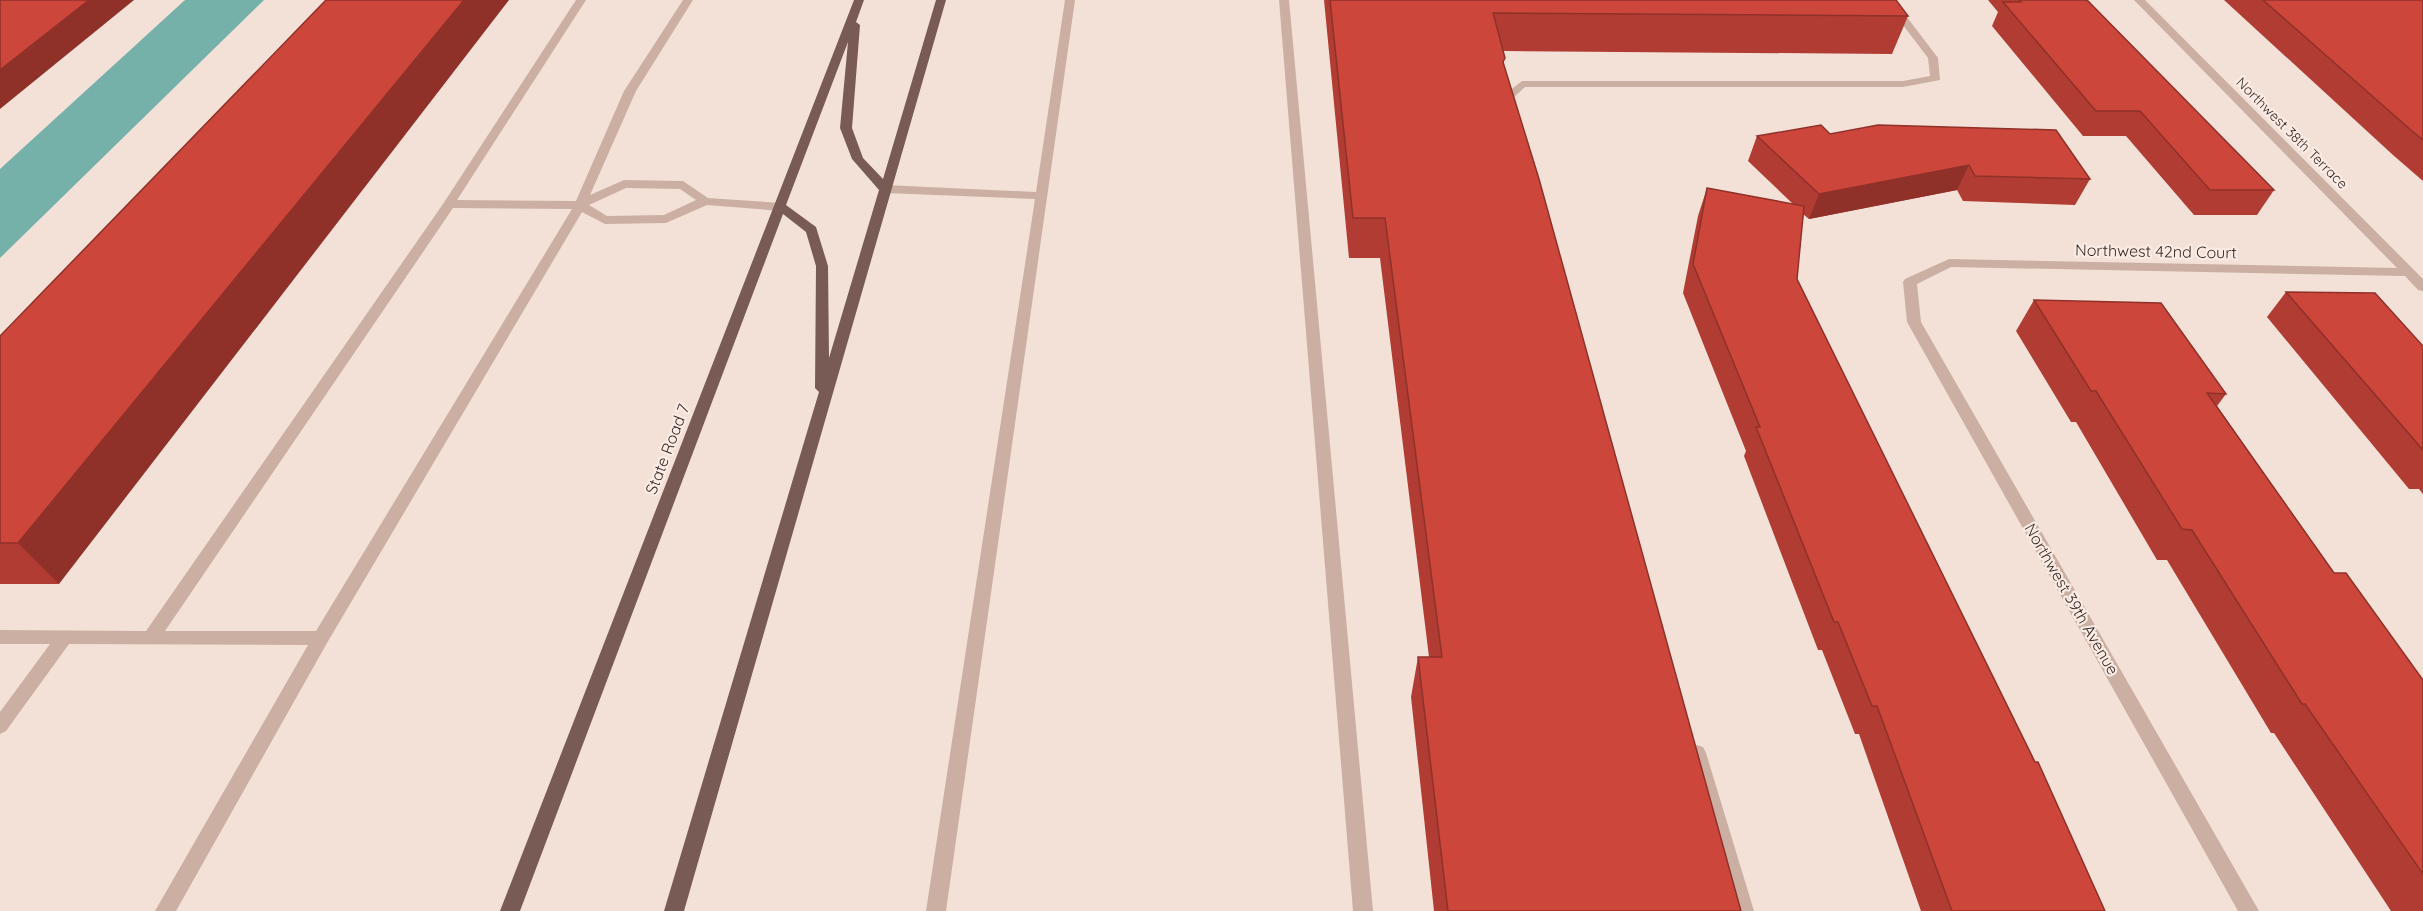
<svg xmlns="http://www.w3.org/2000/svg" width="2423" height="911" viewBox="0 0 2423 911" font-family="Quicksand,sans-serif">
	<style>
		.water { fill: #75b1a9 }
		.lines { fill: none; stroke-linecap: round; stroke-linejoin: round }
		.lane { fill: #cbafa3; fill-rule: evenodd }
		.street { fill: #cbafa3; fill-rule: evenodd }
		.primary { fill: #795b56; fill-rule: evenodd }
		.wall { fill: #b03c33 }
		.shaded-wall { fill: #903129 }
		.building { fill: #cd463b; stroke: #903129; stroke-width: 1.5 }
		.labels { text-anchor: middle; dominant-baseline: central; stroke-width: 4.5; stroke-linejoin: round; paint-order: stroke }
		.far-street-label { font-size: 14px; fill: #362826; stroke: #faece4 }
		.street-label { font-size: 16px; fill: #362826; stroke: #faece4 }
	</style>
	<rect width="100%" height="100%" fill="#f3e1d8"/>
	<polygon class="water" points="185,0 264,0 0,258 0,169"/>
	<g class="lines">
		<g class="lane">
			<path d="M576 0H586L457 200 576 201 624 91 683 0H693L636 91 590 195 624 180 683 181 708 198 781 203 787 207 781 211 707 205 666 223 605 224 582 212 327 643 176 911H155L308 645 69 644 6 731 0 734V712L50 644H0V630L146 631 443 204ZM626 188 680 189 696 200 664 215 607 216 589 205ZM453 208 572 209 316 631H165Z"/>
			<polygon points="1065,0 1075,0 946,911 926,911 1035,199 885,193 879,189 885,185 1036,192"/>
			<polygon points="1279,0 1289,0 1373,911 1353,911"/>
			<polygon points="1884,0 1894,0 1938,58 1940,80 1903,87 1525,87 1510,101 1510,110 1506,111 1500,108 1500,98 1522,81 1903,81 1930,76 1928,58"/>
			<polygon points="1697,745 1703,747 1706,753 1754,911 1734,911 1688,753 1691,747"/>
		</g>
		<polygon class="street" points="2134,0 2145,0 2423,279 2423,291 2418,290 2405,276 1951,267 1917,284 1921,322 2259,911 2238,911 1907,322 1903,282 1905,279 1949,259 2397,268"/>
		<path class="primary" d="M854 0H864L856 22 860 25 852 128 863 158 883 179 936 0H946L684 911H664L819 392 815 388 816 266 806 232 783 214 520 911H500ZM848 42 840 128 852 159 879 190 829 358 828 266 816 227 786 205Z"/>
	</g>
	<g class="wall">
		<polygon points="1324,0 1896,0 1908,16 1892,54 1504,51 1504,66 1741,911 1434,911 1411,697 1418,657 1429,657 1380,258 1349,258"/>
		<polygon points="1988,0 2087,0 2274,190 2257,215 2194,215 2126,136 2083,136 1992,26 1998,12"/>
		<polygon points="2224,0 2423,0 2423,181 2393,155"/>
		<polygon points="1830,134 2090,179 2075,205 1963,201 1957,190 1809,219 1803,214 1797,279 2105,911 1921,911 1859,734 1855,734 1822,650 1818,650 1744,456 1746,451 1683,293 1698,216 1707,188 1793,204 1748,161 1757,136"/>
		<polygon points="2286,292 2423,346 2423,494 2419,489 2409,489 2267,317"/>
		<polygon points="2034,300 2226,394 2217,406 2334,573 2423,680 2423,911 2391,911 2274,733 2271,733 2167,560 2157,560 2076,422 2071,422 2016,331"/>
		<polygon points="0,336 59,584 0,584"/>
	</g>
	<g class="shaded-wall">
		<polygon points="89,0 134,0 0,109 0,70"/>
		<polygon points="464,0 509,0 59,584 18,543"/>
		<polygon points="1969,165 1957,190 1809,219 1819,194"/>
	</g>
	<g class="building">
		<polygon points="0,0 89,0 0,70"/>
		<polygon points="326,0 464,0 18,543 0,543 0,336"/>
		<polygon points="1330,0 1896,0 1908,16 1493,13 1505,58 1503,62 1539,179 1741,911 1448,911 1418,657 1442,657 1385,218 1353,218"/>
		<polygon points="2019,0 2087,0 2274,190 2210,190 2140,111 2096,111 2003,2 2021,2"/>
		<polygon points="2263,0 2423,0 2423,140 2412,131"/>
		<polygon points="1821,125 1830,134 1878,125 2056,130 2090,179 1975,176 1969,165 1819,194 1757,136"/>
		<polygon points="1707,188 1804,206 1797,279 2035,762 2038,762 2105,911 1952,911 1877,706 1872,706 1838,622 1834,622 1756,427 1760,427 1693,264"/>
		<polygon points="2286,292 2375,293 2423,346 2423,450"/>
		<polygon points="2034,300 2161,303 2226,394 2207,393 2334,573 2346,573 2423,680 2423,874 2305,704 2302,704 2192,530 2182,529 2096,391 2091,391"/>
	</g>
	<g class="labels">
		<g class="far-street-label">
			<text transform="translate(2292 133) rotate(45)">Northwest 38th Terrace</text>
		</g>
		<g class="street-label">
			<text transform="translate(2156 251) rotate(1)">Northwest 42nd Court</text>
			<text transform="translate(667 449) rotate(-69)">State Road 7</text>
			<text transform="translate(2072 599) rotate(60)">Northwest 39th Avenue</text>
		</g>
	</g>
</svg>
